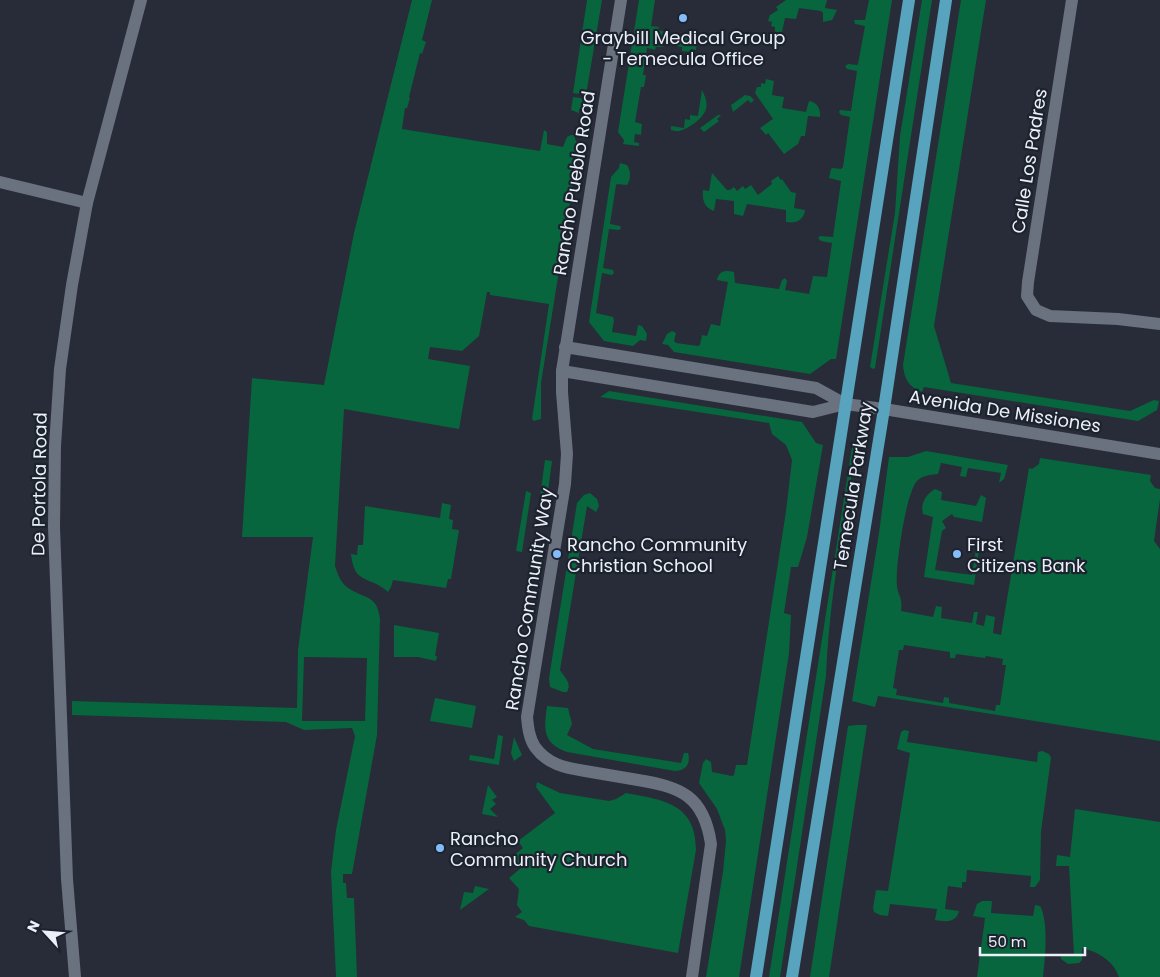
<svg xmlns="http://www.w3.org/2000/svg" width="1160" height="977" viewBox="0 0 1160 977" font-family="Poppins,sans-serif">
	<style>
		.green { fill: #07663d; fill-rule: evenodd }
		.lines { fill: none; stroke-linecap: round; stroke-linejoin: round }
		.minor { stroke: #6a717f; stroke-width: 12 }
		.tertiary { stroke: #6a717f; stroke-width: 12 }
		.secondary { stroke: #6a717f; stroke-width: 12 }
		.primary { stroke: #58a3bd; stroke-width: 12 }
		.poi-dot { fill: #84bcfb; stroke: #1d232e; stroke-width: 2 }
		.labels { text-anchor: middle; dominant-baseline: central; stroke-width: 4.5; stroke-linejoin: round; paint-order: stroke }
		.poi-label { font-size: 18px; fill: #ebeff7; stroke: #1d232e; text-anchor: start }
		.street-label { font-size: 18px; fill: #ebeff7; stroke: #1d232e }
	</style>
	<rect width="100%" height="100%" fill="#272c38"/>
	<g class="green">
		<path d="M412 0H432L422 40 426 42 422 54 420 53 409 97 410 98 407 108H405L402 129 540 151 544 130 547 132V144L563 147 567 137 571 135H575V139L579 146 541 383V419L534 421 532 419 549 304 490 295V292H487L479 336 462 351 430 347 428 359 470 366 459 429 344 409 335 566C338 574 340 582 347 587 364 600 377 593 380 619L377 735 352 874H343V883H346L347 898H354L357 977H336L331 872 336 830 355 736 352 728 304 730 286 722 72 715V701L297 708 298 650 313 537H242L252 378 324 385 354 233ZM304 657 367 658 365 721H302Z"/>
		<polygon points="587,0 602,0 586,95 573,93"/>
		<polygon points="639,0 655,0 651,26 659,27 658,30 665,32 665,34 684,37 684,35 694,36 694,39 697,39 696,50 691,49 690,52 682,51 682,47 664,44 663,47 656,47 655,50 647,48 643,75 646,75 644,87 641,87 635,122 642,124 641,135 635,134 634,142 639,143 639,146 623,144 624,140 618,132"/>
		<polygon points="786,0 827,0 825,8 837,10 832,20 823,22 823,13 821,11 799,8 796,19 785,18 782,32 775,32 775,27 771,26 772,22 768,21 770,15 778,10 776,7"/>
		<path d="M869 0H892L836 359H831L810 374 674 352 668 345 662 344 667 334 672 331 676 333 674 341 676 343 698 346 700 345 702 335 707 336 711 324 720 326 728 282 717 280C719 270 726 270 734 272L735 283 779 289 782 280 785 278 787 281 785 290 809 294 813 276 827 277 832 243 821 241 818 238 820 236 833 237 841 181 829 178 831 169 833 168 841 169 843 167 850 117 841 115 839 112 840 110 851 111 857 71 847 69 845 66 848 64 857 65 858 64 865 26 855 24 854 20H865Z"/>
		<polygon points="922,0 932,0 875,368 873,369 870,367 895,213 900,136"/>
		<path d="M961 0H986L934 326 951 383 1130 411 1154 400 1159 401 1157 410 1138 421 924 387 922 392C909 387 904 379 903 365Z"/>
		<path d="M766 79 774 81 772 95 784 97 782 108 806 112 809 101C817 102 821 109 820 117L808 116 805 136H801L798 144 784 154 768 133 766 135 760 128 773 119 755 93 757 87H761V83L765 84Z"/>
		<path d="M702 90C705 96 708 103 706 109 704 117 690 128 682 130 678 132 675 131 671 130V126L684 128 685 119 690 120V115L698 116Z"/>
		<polygon points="745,95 750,96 754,100 751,103 748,100 733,112 731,105"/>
		<polygon points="573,97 586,99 585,104 579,109 579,113 571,110"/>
		<polygon points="718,115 721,115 717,119 719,121 704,132 700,128"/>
		<path d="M620 163 627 165C631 171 631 179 627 185L617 184 616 185 610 224 620 226 621 228 619 230 609 229 603 268 613 270 614 273 612 275 602 273 596 313 613 317 614 320 612 332 636 336 638 325 642 326 647 334 646 341 640 340 633 346 604 341 589 322 611 177 619 168Z"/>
		<path d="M712 173 727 190H730L734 187 737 191 743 186 745 189 751 185 758 195 772 184 771 181 778 176 781 180 782 179 791 192 796 193 794 208 805 210C804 220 796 224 786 222V210L747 204 743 216 734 214V201L716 199 714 211C704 208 702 199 703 190L709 191Z"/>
		<polygon points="609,391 802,422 816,443 823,445 807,537 798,567 791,567 784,613 791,615 789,653 739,977 706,977 723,872 726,841 725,830 717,809 699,783 703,763 706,759 711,762 712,772 732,776 734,775 736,765 747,765 786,511 792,460 786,445 772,434 769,423 600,397"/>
		<path d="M853 441 856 443V448C844 523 829 599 826 676L780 977H769Z"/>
		<path d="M926 451 1008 465 1004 479 999 483 1001 473 968 468 966 477 960 476 962 467 941 463 938 474C930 475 923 475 917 481 906 492 895 568 897 586 898 597 903 596 901 611L933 617 936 606 942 607 941 618 972 623 974 612H978L976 624 984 626 986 615 995 617 993 633 1001 635 1029 468 1032 469 1039 464 1040 458 1151 475 1150 481 1155 488 1160 489V499L1154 541 1160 549V741L878 696 875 707 852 701 879 533 889 457H908ZM904 645 950 652V658H955L956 654 985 658 986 656 1003 659 1002 665H1006L1000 705H996L995 711 949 703V698L944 697 943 703 896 695 897 689 893 688 899 650H903Z"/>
		<polygon points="545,460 552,461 547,498 540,497"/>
		<path d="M935 489 942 492 941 500 976 506 981 495 986 498 982 522 954 517 952 514 942 521 946 528 942 531 935 570 972 575 978 536 981 537 974 585 924 577 933 517 923 514C920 504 926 494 935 489Z"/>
		<polygon points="526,491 531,493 522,552 516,551"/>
		<path d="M590 493 597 499 599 506 596 512 587 506 560 670C565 678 572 683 567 692H563L550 687 549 678 577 503 584 495Z"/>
		<path d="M442 503 451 505 449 519 453 520 452 529 459 530 451 579H448L446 588 393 580 391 587 388 592C369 575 354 585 351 554L357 555 358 545H363L365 506 440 518Z"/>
		<polygon points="394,625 439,633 435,656 437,656 436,661 418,657 394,657"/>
		<polygon points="435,698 476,706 472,728 430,721"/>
		<path d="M547 706 568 708 572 724 567 735 593 749 681 763 684 753H688C691 763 686 771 675 771L567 752C542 743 544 729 547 706Z"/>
		<polygon points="856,725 867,725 829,977 810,977 848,726"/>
		<path d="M904 730 909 731 907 742 1037 762 1038 752 1042 751 1049 754 1051 758 1041 832 1040 880 1035 887H1030L1031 876 967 870 966 882H962V888L948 886 945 909 959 911C956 923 946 922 935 920L937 909 890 904 888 916 880 915 874 912 873 908 876 890 888 891 910 753 897 749 901 732Z"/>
		<polygon points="498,735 503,736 499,765 469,760 470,755 494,759"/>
		<polygon points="514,737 522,755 514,761 511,753"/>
		<path d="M537 782 560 793 609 801 616 799 626 793C663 800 696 803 696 850L678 953 529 926 524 920 515 917 522 912 517 905 519 889 509 878 521 868 512 857 523 848 518 841 555 813 536 787Z"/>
		<polygon points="488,785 497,797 492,800 496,804 490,809 498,817 482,814"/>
		<path d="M1075 809 1160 822V977H1119C1113 960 1098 952 1082 948V960L1079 963 1068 964 1061 959V955H1074L1069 866H1056L1057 855 1070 857Z"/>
		<polygon points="475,886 489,889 460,910 464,892 473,893"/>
		<path d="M982 901H992L991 913 1033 916 1035 905 1040 906C1049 922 1045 959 1043 977H977L985 918 973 916 977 904Z"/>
	</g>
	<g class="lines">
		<g class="minor">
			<polyline points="1072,0 1028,282 1027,296 1036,310 1050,316 1118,319 1160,324"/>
			<polyline points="0,182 87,203"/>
			<path d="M562 371V392L567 454 565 484 527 717C528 727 529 738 535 747 547 764 565 768 585 771 602 774 620 777 638 780 681 787 704 796 711 844L692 977"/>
		</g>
		<g class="tertiary">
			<polyline points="621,0 562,371 813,412 845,404 884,409 1160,454"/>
			<polyline points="565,347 816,388 845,404"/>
		</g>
		<polyline class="secondary" points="75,977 67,879 54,527 55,446 60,369 72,285 87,203 141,0"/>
		<g class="primary">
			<polyline points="756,977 909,0"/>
			<polyline points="792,977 884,409 946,0"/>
		</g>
	</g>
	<g class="poi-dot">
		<circle cx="683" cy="18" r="5"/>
		<circle cx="557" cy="554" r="5"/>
		<circle cx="957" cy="554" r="5"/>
		<circle cx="440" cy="848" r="5"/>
	</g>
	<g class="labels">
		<g class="poi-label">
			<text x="683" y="37" text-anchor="middle">Graybill Medical Group<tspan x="683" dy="21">- Temecula Office</tspan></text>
			<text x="567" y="544">Rancho Community<tspan x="567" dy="21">Christian School</tspan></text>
			<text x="967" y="544">First<tspan x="967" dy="21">Citizens Bank</tspan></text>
			<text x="450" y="838">Rancho<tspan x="450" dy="21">Community Church</tspan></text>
		</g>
		<g class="street-label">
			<text transform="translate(1029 161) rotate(-81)">Calle Los Padres</text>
			<text transform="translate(574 183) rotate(-81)">Rancho Pueblo Road</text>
			<text transform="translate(1005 411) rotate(9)">Avenida De Missiones</text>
			<text transform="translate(39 484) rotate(-89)">De Portola Road</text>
			<text transform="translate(853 486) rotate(-81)">Temecula Parkway</text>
			<text transform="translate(529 599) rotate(-81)">Rancho Community Way</text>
		</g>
	</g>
	<g transform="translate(45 932) rotate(296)" stroke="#1d232e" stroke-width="4" paint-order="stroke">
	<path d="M0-4L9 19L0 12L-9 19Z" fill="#ebeff7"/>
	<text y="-8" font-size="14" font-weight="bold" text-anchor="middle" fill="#ebeff7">N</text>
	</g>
	<path d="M980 947v8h105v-8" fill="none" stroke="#ebeff7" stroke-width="2.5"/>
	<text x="988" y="947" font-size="15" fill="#ebeff7" stroke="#1d232e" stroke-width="4" paint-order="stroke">50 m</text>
</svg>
